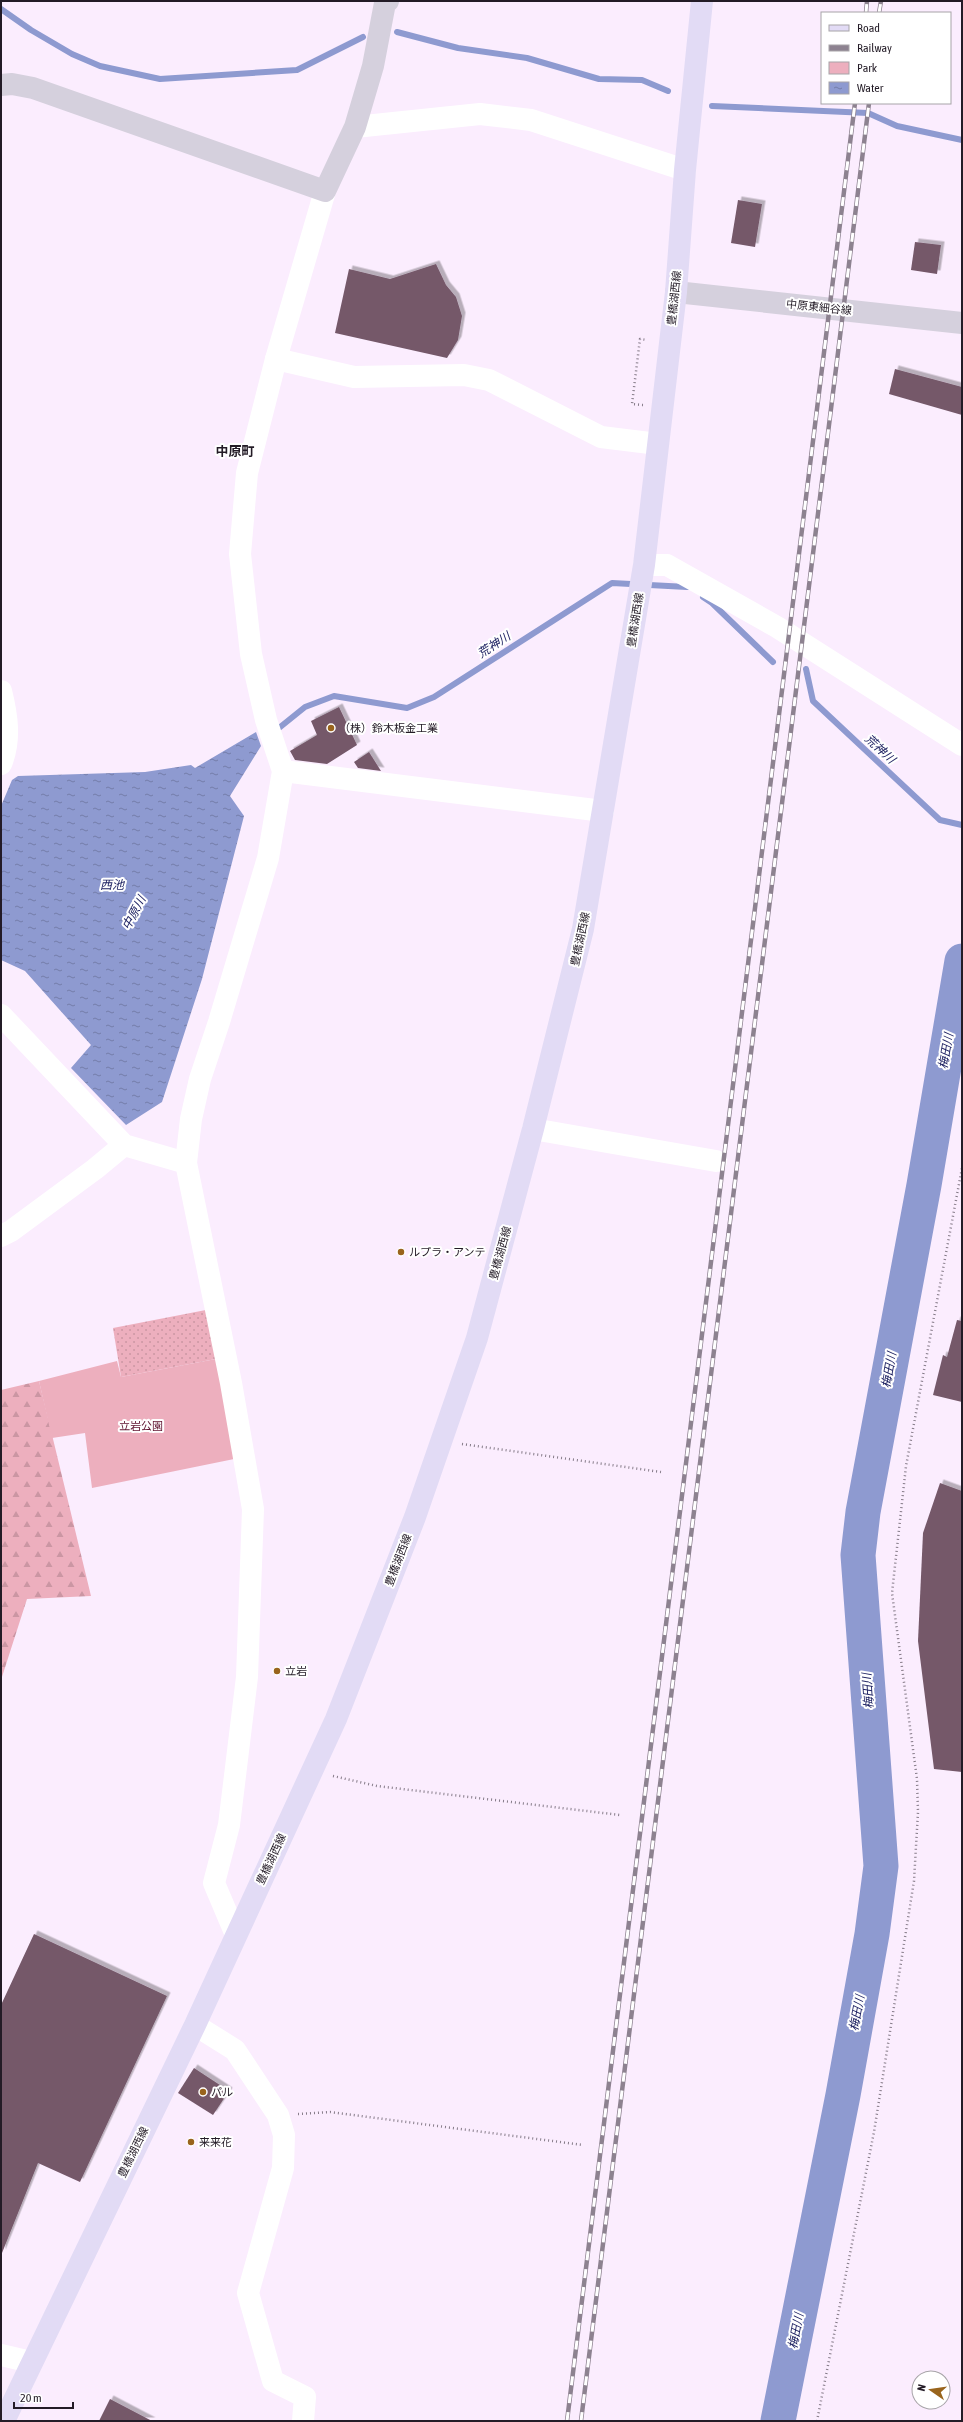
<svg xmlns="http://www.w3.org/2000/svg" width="963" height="2422" viewBox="0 0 963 2422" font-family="'Asap Condensed','Noto Sans JP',sans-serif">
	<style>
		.grass { fill: url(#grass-dots) }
		.forest { fill: url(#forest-firs) }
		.park { fill: #edafbe }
		.water { fill: url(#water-ripples) }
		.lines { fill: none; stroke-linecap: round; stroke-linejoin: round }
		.stream { stroke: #8e9ad0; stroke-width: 6 }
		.river { stroke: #8e9ad0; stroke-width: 35 }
		.building { fill: #745869; filter: url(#shadow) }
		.path { stroke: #867c89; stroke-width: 2.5; stroke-dasharray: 1 3; stroke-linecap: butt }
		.street { stroke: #fff; stroke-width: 22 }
		.secondary { stroke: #d5d0dd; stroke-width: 22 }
		.primary { stroke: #e2dbf5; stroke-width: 22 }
		.rail-casing { stroke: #8d8290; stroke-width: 4.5 }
		.rail { stroke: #fff; stroke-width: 3; stroke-dasharray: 9; stroke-linecap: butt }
		.poi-dot { fill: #99641c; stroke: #fff; stroke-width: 1.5 }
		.labels { text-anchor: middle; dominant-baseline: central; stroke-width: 4; stroke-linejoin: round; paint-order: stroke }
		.street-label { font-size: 11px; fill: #231b26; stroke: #fff }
		.poi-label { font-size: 11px; fill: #231b26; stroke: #fff; text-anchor: start }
		.park-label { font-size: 11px; fill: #5d102d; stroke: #fff }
		.water-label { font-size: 12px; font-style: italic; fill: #1f2363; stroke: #fff }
		.quarter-label { font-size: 13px; font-weight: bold; fill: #231b26; stroke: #fff }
	</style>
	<defs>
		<pattern id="grass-dots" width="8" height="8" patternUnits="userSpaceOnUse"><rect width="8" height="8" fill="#edafbe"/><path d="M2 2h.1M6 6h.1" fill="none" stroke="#cb96a3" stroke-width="1.8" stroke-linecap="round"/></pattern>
		<pattern id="forest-firs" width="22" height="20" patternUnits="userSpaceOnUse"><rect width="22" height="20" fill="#edafbe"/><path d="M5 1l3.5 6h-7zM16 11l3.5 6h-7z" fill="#cb96a3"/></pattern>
		<pattern id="water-ripples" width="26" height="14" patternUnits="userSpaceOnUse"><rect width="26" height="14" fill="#8e9ad0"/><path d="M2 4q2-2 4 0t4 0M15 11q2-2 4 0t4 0" fill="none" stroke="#747da9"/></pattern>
		<filter id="shadow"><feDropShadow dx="3.5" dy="-3.5" stdDeviation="0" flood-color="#0004"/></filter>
	</defs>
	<rect width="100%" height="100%" fill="#fbedfe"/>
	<polygon class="grass" points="211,1309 221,1358 121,1377 113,1328"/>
	<polygon class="forest" points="39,1381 91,1596 27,1599 1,1680 1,1390"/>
	<polygon class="park" points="221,1358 239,1458 92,1488 85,1433 52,1438 39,1381 117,1361 121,1377"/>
	<polygon class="water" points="256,732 261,746 230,796 244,816 202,979 162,1102 126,1125 71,1068 91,1045 25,971 1,960 1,806 12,780 18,776 145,772 191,765 195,768"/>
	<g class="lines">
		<g class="stream">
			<polyline points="1,9 31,30 72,54 100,66 160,79 297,70 363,37"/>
			<polyline points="397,32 458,48 527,58 599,79 642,80 668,91"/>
			<polyline points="712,106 868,113 897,126 962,140"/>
			<polyline points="703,597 712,603 773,662"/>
			<polyline points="806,669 813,701 940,820 962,825"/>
			<polyline points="274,732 305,707 334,696 407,708 434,697 612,583 687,587"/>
		</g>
		<polyline class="river" points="778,2421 843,2095 872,1934 881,1866 858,1555 863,1512 924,1185 962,961"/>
	</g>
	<g class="building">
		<polygon points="738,200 762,204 755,247 731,243"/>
		<polygon points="915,242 941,245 937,274 911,270"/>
		<polygon points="436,264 446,285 456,297 462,316 458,340 447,358 335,333 349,269 390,279"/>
		<polygon points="895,369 962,387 962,415 889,394"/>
		<polygon points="339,707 357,745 327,764 295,760 290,751 317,735 311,721"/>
		<polygon points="369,752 381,771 358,768 354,762"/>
		<polygon points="957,1320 962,1321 962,1402 933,1395 943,1355 947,1357"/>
		<polygon points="940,1483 962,1491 962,1772 934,1769 918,1641 923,1533"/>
		<polygon points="34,1934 167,1996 80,2182 38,2163 2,2253 1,2005"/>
		<polygon points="194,2068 229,2091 213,2115 178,2093"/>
		<polygon points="110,2399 152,2421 99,2421"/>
	</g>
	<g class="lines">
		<g class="path">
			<polyline points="643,405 632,404 640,339 647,340"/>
			<polyline points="462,1444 661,1472"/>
			<polyline points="333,1776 377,1786 620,1815"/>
			<polyline points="298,2114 330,2112 583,2145"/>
			<polyline points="817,2421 874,2132 914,1881 918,1812 917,1779 892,1593 906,1466 962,1168"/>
		</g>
		<g class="street">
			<polyline points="355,127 480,114 531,120 685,170"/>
			<polyline points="276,359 354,377 464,375 489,380 601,437 658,444"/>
			<polyline points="644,565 667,565 777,627 962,745"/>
			<path d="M1 691C7 715 11 740 1 764"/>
			<polyline points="283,771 603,811"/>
			<polyline points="1,1015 124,1145 186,1163"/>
			<polyline points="533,1129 716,1161"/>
			<polyline points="1,1236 11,1231 95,1169 124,1145"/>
			<polyline points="236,1935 214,1883 229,1825 247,1677 253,1509 231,1383 186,1163 191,1119 200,1079 219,1022 268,858 283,771 266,720 251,654 240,554 247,473 276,359 325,191"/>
			<polyline points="195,2025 235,2050 278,2115 284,2135 283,2168 248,2293 273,2381 305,2397 303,2421"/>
			<polyline points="1,2355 31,2362"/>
		</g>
		<g class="secondary">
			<polyline points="1,85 12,84 33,88 325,191 355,127 373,66 385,3 388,1"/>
			<polyline points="676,292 962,323"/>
		</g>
		<polyline class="primary" points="4,2421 195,2025 336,1719 415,1517 477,1338 533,1129 583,929 644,565 676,292 685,170 702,1"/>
		<defs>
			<g id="rail">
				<polyline points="866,13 867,1"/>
				<polyline points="879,13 881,1"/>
				<polyline points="567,2421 855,103"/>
				<polyline points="581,2421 869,103"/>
			</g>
		</defs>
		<use href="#rail" class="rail-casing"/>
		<use href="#rail" class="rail"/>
	</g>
	<g class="poi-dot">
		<circle cx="331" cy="728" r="4"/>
		<circle cx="401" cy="1252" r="4"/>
		<circle cx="277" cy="1671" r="4"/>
		<circle cx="203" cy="2092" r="4"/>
		<circle cx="191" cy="2142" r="4"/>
	</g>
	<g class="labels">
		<g class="street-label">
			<text transform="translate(674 298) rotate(-84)">豊橋湖西線</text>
			<text transform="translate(819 307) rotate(6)">中原東細谷線</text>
			<text transform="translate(635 620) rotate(-81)">豊橋湖西線</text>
			<text transform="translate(580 939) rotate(-78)">豊橋湖西線</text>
			<text transform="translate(500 1253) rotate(-75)">豊橋湖西線</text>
			<text transform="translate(398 1560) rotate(-69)">豊橋湖西線</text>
			<text transform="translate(271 1859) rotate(-65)">豊橋湖西線</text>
			<text transform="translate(133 2152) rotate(-64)">豊橋湖西線</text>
		</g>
		<g class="poi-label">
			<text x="339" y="728">（株）鈴木板金工業</text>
			<text x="409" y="1252">ルプラ・アンテ</text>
			<text x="285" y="1671">立岩</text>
			<text x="211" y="2092">パル</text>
			<text x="199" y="2142">来来花</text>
		</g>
		<g class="park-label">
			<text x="141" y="1426">立岩公園</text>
		</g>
		<g class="water-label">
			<text transform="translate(494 645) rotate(-33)">荒神川</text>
			<text transform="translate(880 749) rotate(43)">荒神川</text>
			<text x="112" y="885">西池</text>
			<text transform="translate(134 913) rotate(-62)">中原川</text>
			<text transform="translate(946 1051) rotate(-80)">梅田川</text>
			<text transform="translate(889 1370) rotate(-80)">梅田川</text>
			<text transform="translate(868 1691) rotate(-94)">梅田川</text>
			<text transform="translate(857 2013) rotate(-79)">梅田川</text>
			<text transform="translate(796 2331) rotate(-79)">梅田川</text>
		</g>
		<g class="quarter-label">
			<text x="235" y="451">中原町</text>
		</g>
	</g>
	<rect width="963" height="2422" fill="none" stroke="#231b26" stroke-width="4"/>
	<rect x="821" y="12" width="130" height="92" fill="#ffffff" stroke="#a7a4a8"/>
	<rect x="829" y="25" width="20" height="6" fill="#e2dbf5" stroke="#a7a4a8"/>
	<text x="857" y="32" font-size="12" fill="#231b26">Road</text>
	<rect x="829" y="45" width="20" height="6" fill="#8d8290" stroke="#a7a4a8"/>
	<text x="857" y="52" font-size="12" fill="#231b26">Railway</text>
	<rect x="829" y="62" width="20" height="12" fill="#edafbe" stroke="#a7a4a8"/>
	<text x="857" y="72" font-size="12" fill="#231b26">Park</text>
	<rect x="829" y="82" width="20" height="12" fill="url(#water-ripples)" stroke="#a7a4a8"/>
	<text x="857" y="92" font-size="12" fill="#231b26">Water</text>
	<g transform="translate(931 2390) rotate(283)"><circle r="19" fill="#ffffff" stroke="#a7a4a8"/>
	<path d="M0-3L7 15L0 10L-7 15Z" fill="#99641c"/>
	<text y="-6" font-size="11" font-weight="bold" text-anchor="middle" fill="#231b26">N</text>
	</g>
	<path d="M14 2402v6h59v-6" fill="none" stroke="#231b26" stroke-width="2"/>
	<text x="20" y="2402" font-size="12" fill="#231b26" stroke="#ffffff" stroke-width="3" paint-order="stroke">20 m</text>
</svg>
